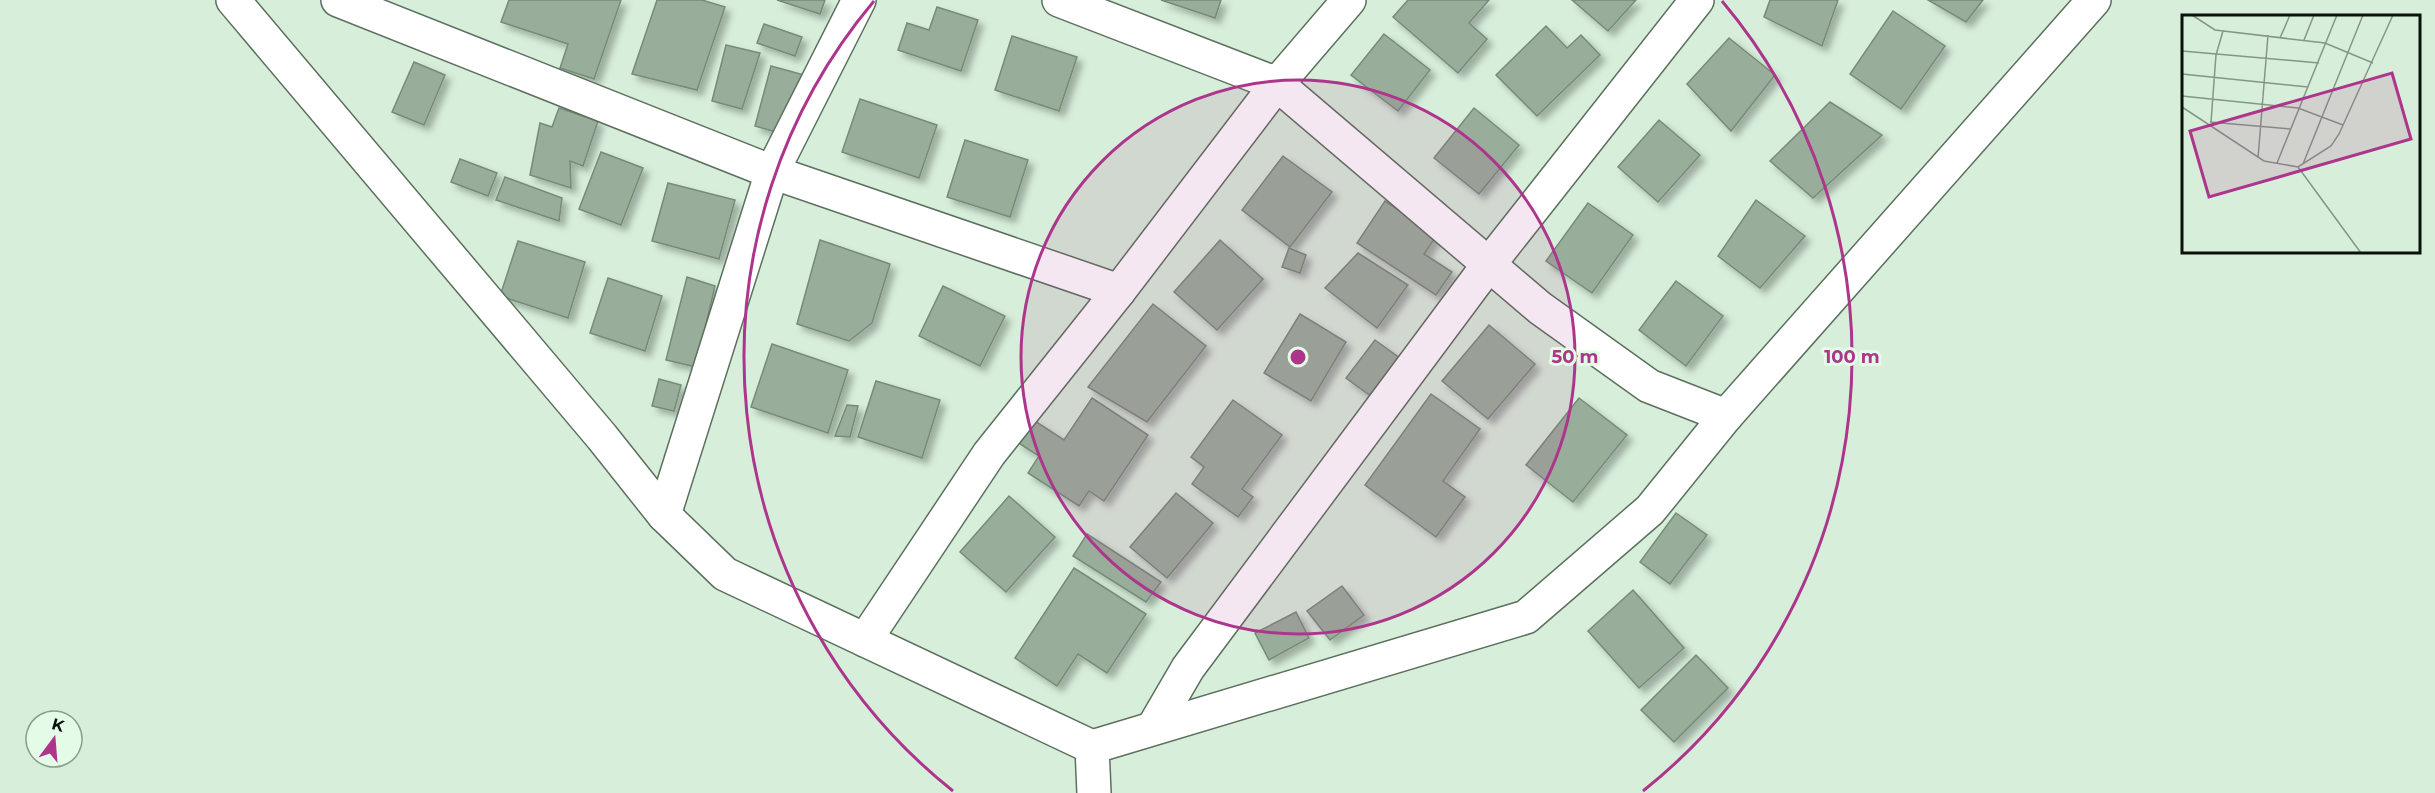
<svg xmlns="http://www.w3.org/2000/svg" width="2435" height="793" viewBox="0 0 2435 793" font-family="Montserrat,sans-serif">
	<style>
		.building { fill: #98ae9a; stroke: #768b79; stroke-width: 1.5; filter: url(#shadow) }
		.lines { fill: none; stroke-linecap: round; stroke-linejoin: round }
		.street-casing { stroke: #5b705e; stroke-width: 36 }
		.secondary-casing { stroke: #5b705e; stroke-width: 36 }
		.street { stroke: #fff; stroke-width: 33 }
		.secondary { stroke: #fff; stroke-width: 33 }
		.ring { fill: none; stroke: #ad368c; stroke-width: 3 }
		.inset-road { fill: none; stroke: #859687; stroke-width: 1.5 }
		.view { fill: #ad368c; fill-opacity: 0.15; stroke: #ad368c; stroke-width: 3 }
		.inset-edge { fill: none; stroke: #09110a; stroke-width: 3 }
		.centre { fill: #ad368c; stroke: #e4fce7; stroke-width: 3 }
		.ring-label { font-size: 18px; text-anchor: middle; font-weight: bold; fill: #ad368c; stroke: #e4fce7; stroke-width: 6; stroke-linejoin: round; paint-order: stroke }
	</style>
	<defs>
		<filter id="shadow"><feDropShadow dx="5.5" dy="5.5" stdDeviation="3" flood-color="#0004"/></filter>
	</defs>
	<rect width="100%" height="100%" fill="#d7eeda"/>
	<g class="building">
		<polygon points="509,0 621,0 594,79 560,68 568,44 501,22"/>
		<polygon points="657,0 702,0 725,7 697,90 632,74"/>
		<polygon points="777,0 825,0 820,14"/>
		<polygon points="1161,0 1221,0 1215,18"/>
		<polygon points="1408,0 1489,0 1469,23 1487,39 1458,73 1393,17"/>
		<polygon points="1572,0 1636,0 1608,31"/>
		<polygon points="1770,0 1838,0 1822,46 1764,17"/>
		<polygon points="1928,0 1983,0 1966,22"/>
		<polygon points="937,7 978,20 961,71 898,50 907,23 929,30"/>
		<polygon points="1893,11 1945,46 1901,109 1850,74"/>
		<polygon points="764,24 802,37 795,56 757,43"/>
		<polygon points="1546,26 1567,48 1581,35 1600,55 1537,116 1496,75"/>
		<polygon points="1384,34 1430,70 1398,111 1351,75"/>
		<polygon points="1012,36 1077,57 1059,111 995,90"/>
		<polygon points="1729,38 1775,75 1731,131 1687,84"/>
		<polygon points="726,45 760,53 742,109 712,101"/>
		<polygon points="414,62 445,75 424,125 392,112"/>
		<polygon points="771,66 815,78 790,136 755,126"/>
		<polygon points="860,99 937,125 919,178 842,152"/>
		<polygon points="1830,102 1882,135 1813,198 1770,161"/>
		<polygon points="559,108 598,121 583,166 570,161 571,188 530,175 540,123 552,127"/>
		<polygon points="1474,108 1519,145 1479,194 1434,158"/>
		<polygon points="1659,120 1700,155 1658,202 1618,167"/>
		<polygon points="965,140 1028,160 1010,217 947,197"/>
		<polygon points="601,152 643,168 621,225 579,209"/>
		<polygon points="1283,156 1332,192 1290,247 1242,210"/>
		<polygon points="460,159 497,173 488,196 451,182"/>
		<polygon points="505,177 562,198 559,221 496,200"/>
		<polygon points="668,183 735,200 719,259 652,241"/>
		<polygon points="1756,200 1805,236 1760,288 1718,256"/>
		<polygon points="1385,201 1437,235 1424,254 1452,272 1436,295 1357,243"/>
		<polygon points="1588,203 1633,235 1592,293 1546,261"/>
		<polygon points="820,240 890,264 872,323 849,341 797,324"/>
		<polygon points="1220,240 1263,279 1217,330 1174,292"/>
		<polygon points="518,241 585,262 568,318 500,296"/>
		<polygon points="1289,248 1306,255 1300,273 1282,267"/>
		<polygon points="1358,253 1408,285 1377,328 1325,288"/>
		<polygon points="687,277 715,286 696,367 666,360"/>
		<polygon points="608,278 662,296 645,351 590,333"/>
		<polygon points="1676,281 1723,316 1686,366 1639,330"/>
		<polygon points="943,286 1005,316 980,366 919,336"/>
		<polygon points="1153,304 1206,346 1147,422 1088,387"/>
		<polygon points="1300,314 1346,342 1311,401 1264,373"/>
		<polygon points="1489,325 1535,364 1488,419 1442,381"/>
		<polygon points="1375,340 1401,359 1372,397 1346,378"/>
		<polygon points="772,344 848,370 828,433 751,407"/>
		<polygon points="659,379 681,385 674,411 652,406"/>
		<polygon points="876,381 940,400 922,458 858,437"/>
		<polygon points="1431,394 1480,429 1443,481 1465,497 1436,537 1365,485"/>
		<polygon points="1092,398 1148,435 1104,501 1089,491 1079,506 1028,473 1039,456 1017,442 1032,419 1064,440"/>
		<polygon points="1579,398 1627,435 1573,502 1526,465"/>
		<polygon points="1233,400 1282,435 1242,489 1253,497 1238,517 1192,484 1204,467 1191,457"/>
		<polygon points="847,405 858,406 850,437 835,436"/>
		<polygon points="1176,493 1213,523 1167,578 1130,547"/>
		<polygon points="1009,496 1055,537 1006,592 960,552"/>
		<polygon points="1676,513 1707,535 1670,584 1640,562"/>
		<polygon points="1087,534 1161,582 1146,602 1073,556"/>
		<polygon points="1074,568 1146,614 1107,673 1078,654 1057,686 1015,658"/>
		<polygon points="1342,586 1364,615 1330,640 1307,611"/>
		<polygon points="1633,590 1684,648 1639,688 1588,631"/>
		<polygon points="1296,612 1309,638 1269,660 1255,633"/>
		<polygon points="1696,655 1728,688 1674,742 1641,710"/>
	</g>
	<g class="lines">
		<defs>
			<g id="street">
				<polyline points="233,0 602,437 664,515 725,574 1092,747 1526,617 1650,510 1726,416 2094,0"/>
				<polyline points="338,0 772,172 1119,291"/>
				<polyline points="1059,0 1277,84 1540,308 1649,386 1726,416"/>
				<polyline points="664,515 772,172 859,0"/>
				<polyline points="865,640 989,454 1119,291 1277,84 1349,0"/>
				<polyline points="1153,728 1188,668 1489,264 1697,0"/>
			</g>
			<polyline id="secondary" points="1092,747 1094,793"/>
		</defs>
		<use href="#street" class="street-casing"/>
		<use href="#secondary" class="secondary-casing"/>
		<use href="#street" class="street"/>
		<use href="#secondary" class="secondary"/>
	</g>
	<circle cx="1298" cy="357" r="277" fill="#ad368c" fill-opacity=".12"/>
	<g class="ring">
		<circle cx="1298" cy="357" r="277"/>
		<path d="M953 791A554 554 0 0 1 874 1M1722 1A554 554 0 0 1 1643 791"/>
	</g>
	<g transform="translate(2182 15)">
		<rect width="238" height="238" fill="#d7eeda"/>
		<path class="inset-road" d="M10 0 33 15 143 28 191 48M98 23 108 0M122 25 132 0M0 36 137 48M0 59 126 72M0 81 116 93 161 110M0 92 82 146 116 152 149 131 157 119 211 0M28 107 108 114M29 107 34 40 41 16M76 143 86 20M95 148 155 0M121 149 181 0M116 152 179 238"/>
		<path class="view" d="M210 58 229 124 27 182 8 116Z"/>
		<rect width="238" height="238" class="inset-edge"/>
	</g>
	<circle cx="1298" cy="357" r="9" class="centre"/>
	<g class="ring-label">
		<text x="1575" y="363">50 m</text>
		<text x="1852" y="363">100 m</text>
	</g>
	<g transform="translate(54 739) rotate(16)"><circle r="28" fill="#e4fce7" stroke="#8c9e8f" stroke-width="1.5"/>
	<path d="M0-4.5L10 22L0 15L-10 22Z" fill="#ad368c"/>
	<text y="-9" font-size="16" font-weight="bold" text-anchor="middle" fill="#09110a">K</text>
	</g>
</svg>
